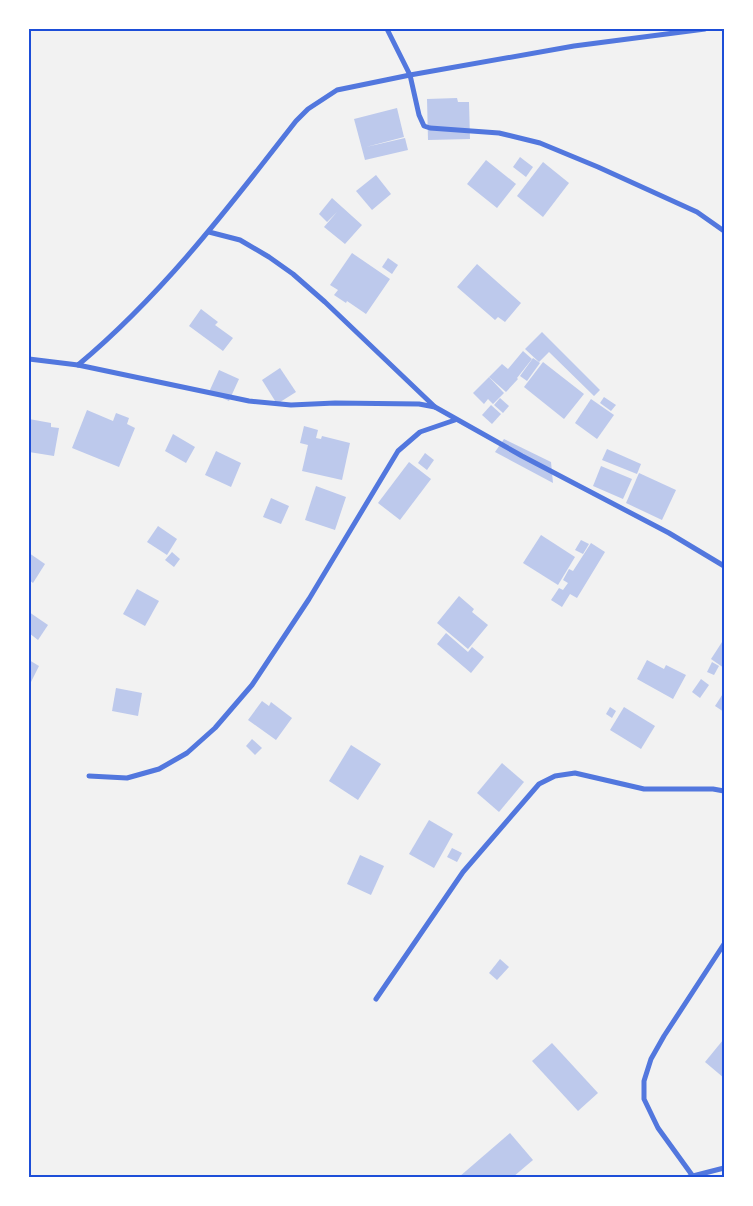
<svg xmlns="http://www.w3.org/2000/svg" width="753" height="1206" viewBox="0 0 753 1206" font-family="Rubik,sans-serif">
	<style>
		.building { fill: #bdc9ec }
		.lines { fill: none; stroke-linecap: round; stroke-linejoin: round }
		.minor { stroke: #5277de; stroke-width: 5 }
		.neatline { fill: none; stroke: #1d4ed8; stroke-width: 2 }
	</style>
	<rect width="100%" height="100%" fill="#f2f2f2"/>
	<g class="building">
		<polygon points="457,98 458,102 469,102 470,139 428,140 427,99"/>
		<polygon points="397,108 404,137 366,147 405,138 408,150 365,160 354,119"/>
		<polygon points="520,157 533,167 526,177 513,167"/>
		<polygon points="486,160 516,184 497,208 467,184"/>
		<polygon points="543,162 569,183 543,217 517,196"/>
		<polygon points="376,175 391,194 372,210 356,191"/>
		<polygon points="332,198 362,225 345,244 324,227 337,212 327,222 319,214"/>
		<polygon points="352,253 390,279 366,314 347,301 346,303 334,295 338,290 330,285"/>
		<polygon points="388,258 398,265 392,274 382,267"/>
		<polygon points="477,264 521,303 505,322 498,317 495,320 457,287"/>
		<polygon points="201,309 218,322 215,325 233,338 223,351 189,326"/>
		<polygon points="542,332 600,390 594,396 549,352 539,362 525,349"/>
		<polygon points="523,351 532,359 517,378 518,379 506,392 489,377 502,364 508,369"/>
		<polygon points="533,358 540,363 527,381 520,376"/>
		<polygon points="543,362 584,394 564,419 524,387"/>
		<polygon points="280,368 296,392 277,404 262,380"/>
		<polygon points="219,370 239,379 229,401 209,392"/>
		<polygon points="489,377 504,393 493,404 488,399 484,404 473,393"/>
		<polygon points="604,397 616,405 611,411 600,403"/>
		<polygon points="500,398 509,406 503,413 494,405"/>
		<polygon points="591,399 614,415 597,439 575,423"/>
		<polygon points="491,405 501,414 492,424 482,415"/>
		<polygon points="87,410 113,421 116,413 129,418 127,424 135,428 119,467 72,448"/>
		<polygon points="29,419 51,423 51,427 59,428 54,456 29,452"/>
		<polygon points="304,426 318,430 316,438 321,439 322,436 350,443 342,480 302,471 308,445 300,443"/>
		<polygon points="173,434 195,447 186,463 165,451"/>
		<polygon points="504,439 551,462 553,483 495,452"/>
		<polygon points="607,449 641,464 637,474 602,460"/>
		<polygon points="216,451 241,463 231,487 205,475"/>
		<polygon points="425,453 434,460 427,470 418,463"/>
		<polygon points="409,462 431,479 400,520 378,503"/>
		<polygon points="601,466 632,479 623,499 593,486"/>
		<polygon points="639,473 676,490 662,520 626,503"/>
		<polygon points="316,486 346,497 335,530 305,520"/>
		<polygon points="271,498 289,506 281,524 263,517"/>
		<polygon points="158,526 177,539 167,555 147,542"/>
		<polygon points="541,535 575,557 558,585 523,563"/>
		<polygon points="581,540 589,544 583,554 575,550"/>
		<polygon points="591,543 605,552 577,598 570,594 562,607 551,600 559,588 563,590 568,583 563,580 569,569 573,571"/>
		<polygon points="172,552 180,559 174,567 165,560"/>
		<polygon points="29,553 45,564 33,583 29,580"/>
		<polygon points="137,589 159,601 145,626 123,614"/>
		<polygon points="459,596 474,609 472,612 488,625 468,649 437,623"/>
		<polygon points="29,612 48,625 38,640 29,633"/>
		<polygon points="446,633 468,652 472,647 484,657 471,673 437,644"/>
		<polygon points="724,639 724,668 711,659"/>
		<polygon points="29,660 39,666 29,686"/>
		<polygon points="647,660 664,669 666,665 686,675 673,699 637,679"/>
		<polygon points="712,662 719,666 714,675 707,672"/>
		<polygon points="701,679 709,685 700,698 692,692"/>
		<polygon points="116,688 142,693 138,716 112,711"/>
		<polygon points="724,692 724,712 715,706"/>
		<polygon points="262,701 269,706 271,702 292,718 276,740 248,720"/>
		<polygon points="610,707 616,711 612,718 606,714"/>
		<polygon points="624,707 655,726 641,749 610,730"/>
		<polygon points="252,739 262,748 255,755 246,746"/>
		<polygon points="351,745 381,764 358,800 329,781"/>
		<polygon points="502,763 524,782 499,812 477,793"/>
		<polygon points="429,820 453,834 434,868 409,854"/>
		<polygon points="452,848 462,853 457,862 447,857"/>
		<polygon points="360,855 384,866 371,895 347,884"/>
		<polygon points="500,959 509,967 497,980 489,973"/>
		<polygon points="723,1040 724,1041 724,1078 705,1062"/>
		<polygon points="552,1043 598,1093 578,1111 532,1061"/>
		<polygon points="510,1133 533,1160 513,1177 459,1177"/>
	</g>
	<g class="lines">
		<g class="minor">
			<polyline points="387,29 410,75 419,115 424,126 430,128 499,133 540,143 598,167 697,212 724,231"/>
			<polyline points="209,232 240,240 269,257 293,274 325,302 435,407"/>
			<path d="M29 359 78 365C163 294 229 207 296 121L308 109 337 90 410 75 574 46 705 29"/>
			<polyline points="78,365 249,401 291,405 335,403 419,404 435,407 522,456 669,533 724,566"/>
			<polyline points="89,776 127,778 159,769 187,753 215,728 252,685 309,599 398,451 420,432 455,420"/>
			<polyline points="376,999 463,872 539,784 555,776 575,773 644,789 713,789 724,791"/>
			<polyline points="692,1175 658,1128 644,1099 644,1081 651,1059 664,1036 724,944"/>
			<polyline points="689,1177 724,1168"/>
		</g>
	</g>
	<rect width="753" height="1206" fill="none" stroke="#ffffff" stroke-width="60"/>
	<rect x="30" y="30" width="693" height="1146" class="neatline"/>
</svg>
